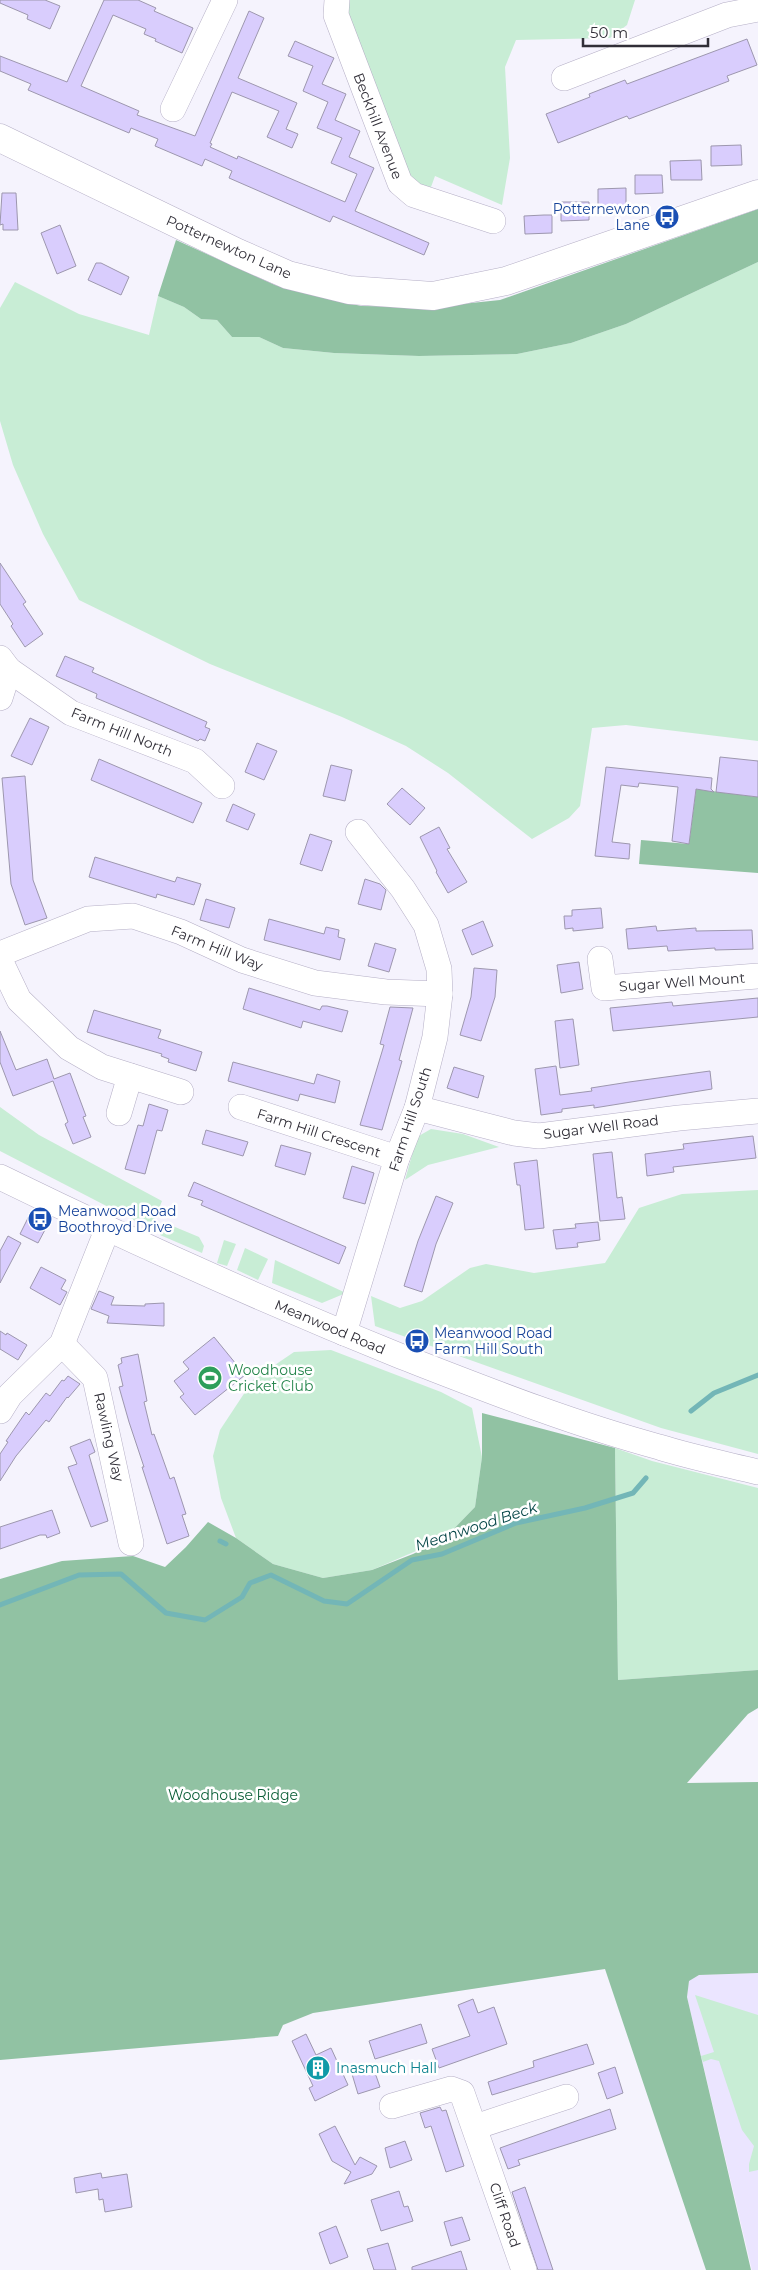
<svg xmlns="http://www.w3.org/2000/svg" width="758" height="2270" viewBox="0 0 758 2270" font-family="Montserrat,sans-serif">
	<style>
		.built { fill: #ebe5ff }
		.green { fill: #c8edd5 }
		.forest { fill: #91c2a3 }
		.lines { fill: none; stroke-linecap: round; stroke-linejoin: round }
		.stream { stroke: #73b6b7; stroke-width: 5 }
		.building { fill: #d9cdfd; stroke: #9d97ae }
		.minor-casing { stroke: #b5afc6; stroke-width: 26 }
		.major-casing { stroke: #b5afc6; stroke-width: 29 }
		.minor { stroke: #fff; stroke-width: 25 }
		.major { stroke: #fff; stroke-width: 28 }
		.labels { text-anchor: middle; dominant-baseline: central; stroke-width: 5; stroke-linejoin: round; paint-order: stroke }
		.street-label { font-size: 14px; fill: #302e37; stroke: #fff }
		.transit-label { font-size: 14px; fill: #164399; stroke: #fff; text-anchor: start }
		.leisure-label { font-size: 14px; fill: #27864d; stroke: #fff; text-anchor: start }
		.park-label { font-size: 14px; fill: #0c5f38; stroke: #fff }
		.culture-label { font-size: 14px; fill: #0d838f; stroke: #fff; text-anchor: start }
		.water-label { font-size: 15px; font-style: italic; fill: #064648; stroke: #fff }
	</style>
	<rect width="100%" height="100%" fill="#f5f3fd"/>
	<polygon class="built" points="758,1973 758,2270 752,2270 687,1997 689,1980 699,1975"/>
	<g class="green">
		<polygon points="337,0 635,0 627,25 610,38 516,40 505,67 510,158 502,205 435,176 431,187 412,184"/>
		<polygon points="758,262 758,741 626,725 592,728 580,806 569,818 532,839 448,773 406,746 342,717 210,664 79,600 43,534 13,465 0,421 0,308 15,282 79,314 149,335 158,296 184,307 201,319 217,320 232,337 259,337 283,348 334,353 419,356 517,354 571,343 626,324"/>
		<polygon points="0,1107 39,1135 162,1201 151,1229 0,1151"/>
		<polygon points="431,1129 463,1134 499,1147 428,1165 405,1180 417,1137"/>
		<polygon points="758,1190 758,1454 661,1428 375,1326 371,1296 400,1308 422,1301 470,1268 486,1264 534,1273 605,1263 639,1208 682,1194"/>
		<polygon points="163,1222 199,1237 204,1246 202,1253 160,1235"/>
		<polygon points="224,1240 236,1244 227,1266 217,1263"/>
		<polygon points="245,1248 268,1259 258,1280 237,1270"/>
		<polygon points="275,1260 346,1293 322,1303 272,1283"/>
		<polygon points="331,1350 441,1392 472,1408 482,1457 475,1507 444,1539 372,1570 323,1578 273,1564 236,1538 221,1498 213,1456 220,1430 253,1380 294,1352"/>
		<polygon points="615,1448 652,1461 758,1488 758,1670 618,1680"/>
		<polygon points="695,1995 758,2015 758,2170 749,2172 749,2164 754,2146 742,2130 719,2061 711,2059 703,2062 701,2056 714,2052"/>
	</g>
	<g class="forest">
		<polygon points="758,209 758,262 626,324 571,343 517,354 419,356 334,353 283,348 259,337 232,337 217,320 201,319 184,307 158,296 176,240 275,285 361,306 433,307 500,300"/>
		<polygon points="696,789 758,797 758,873 639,864 641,840 689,844"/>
		<polygon points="482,1413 615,1448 618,1680 758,1670 758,1708 748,1714 687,1783 758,1782 758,1973 699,1975 689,1981 687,1997 751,2270 706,2270 605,1969 313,2013 283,2025 278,2036 0,2060 0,1579 62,1561 133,1556 165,1567 186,1547 208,1522 236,1538 273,1564 323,1578 372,1570 413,1554 444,1539 475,1507 482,1457"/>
	</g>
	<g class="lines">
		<g class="stream">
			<polyline points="691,1411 714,1393 758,1375"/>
			<polyline points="220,1541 226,1544"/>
			<polyline points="0,1605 79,1575 121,1574 166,1613 205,1620 242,1597 250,1583 271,1575 324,1601 347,1604 412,1560 442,1554 516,1523 585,1508 633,1493 646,1478"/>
		</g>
	</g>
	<g class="building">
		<polygon points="0,0 45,0 60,6 50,29 27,19 28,15 0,3"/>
		<polygon points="104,0 138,0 156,8 154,11 193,28 182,53 155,41 156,39 144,34 146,29 113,15 81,86 139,111 137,115 195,136 249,11 264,18 238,78 297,103 286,129 298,134 292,148 267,137 279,111 232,92 210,143 212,144 210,147 237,159 238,156 345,202 357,174 331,163 342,138 317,128 328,102 303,91 313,66 288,56 295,41 334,58 322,84 346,94 335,120 360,131 349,157 374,168 355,211 429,243 424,255 333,216 330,222 229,178 232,171 205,159 202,166 155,146 158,139 131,128 129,133 28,90 31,84 0,71 0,56 67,82"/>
		<polygon points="747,39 757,65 727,76 729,81 629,119 627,116 558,143 546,114 590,97 589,94 625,80 627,84"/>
		<polygon points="741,145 742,165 711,166 711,146"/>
		<polygon points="701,160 702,180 671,180 670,161"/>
		<polygon points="635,175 662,175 663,193 635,194"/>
		<polygon points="626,188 626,207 598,207 598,189"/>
		<polygon points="2,193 16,193 18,230 3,230 3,224 0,225"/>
		<polygon points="561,202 589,202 589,220 561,221"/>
		<polygon points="544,215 552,215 552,233 525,234 524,216"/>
		<polygon points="60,225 76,266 57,274 41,233"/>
		<polygon points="96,263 101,263 129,277 121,295 88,280"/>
		<polygon points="0,563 26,602 23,604 43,634 25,647 11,626 13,624 0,604"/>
		<polygon points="65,656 94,668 92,672 207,722 205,727 210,729 205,741 200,739 198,741 96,698 97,694 56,676"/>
		<polygon points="30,718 49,727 32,765 11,756"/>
		<polygon points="257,743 277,751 264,780 245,772"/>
		<polygon points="720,757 758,761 758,797 716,792"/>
		<polygon points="99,759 202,803 193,823 91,780"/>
		<polygon points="331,765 352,770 345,801 323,796"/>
		<polygon points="606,767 712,778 711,789 714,792 696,789 689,844 672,841 678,787 639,783 638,787 621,785 612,842 630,844 629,859 595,856"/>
		<polygon points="25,776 33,880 47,918 25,925 11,884 2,778"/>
		<polygon points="402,788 425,808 410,825 387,804"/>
		<polygon points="233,804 255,814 248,830 226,821"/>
		<polygon points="439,827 450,848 447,849 467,882 448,893 436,872 437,871 420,837"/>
		<polygon points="310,834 332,841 322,871 300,864"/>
		<polygon points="95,857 175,882 177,877 201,884 194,905 157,894 156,898 89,877"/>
		<polygon points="365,879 380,884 386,890 381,910 358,904"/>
		<polygon points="206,899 235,908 229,928 200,920"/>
		<polygon points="601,908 603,928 573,931 573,928 565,929 564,916 572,916 572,910"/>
		<polygon points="269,919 324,934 326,927 339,930 338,937 345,939 340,960 264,940"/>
		<polygon points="483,921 493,946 472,955 462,930"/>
		<polygon points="656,926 657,931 696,928 696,931 752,930 753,949 715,950 715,948 668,951 667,946 628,949 626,929"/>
		<polygon points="375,943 396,949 389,972 368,966"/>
		<polygon points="579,962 583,989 561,993 557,965"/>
		<polygon points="474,968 497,970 495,997 481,1041 460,1035 471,997"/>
		<polygon points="249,988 320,1010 322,1006 327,1006 348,1011 342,1032 303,1021 301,1028 243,1009"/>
		<polygon points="758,998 758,1017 613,1031 610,1008 672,1002 673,1006"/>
		<polygon points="390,1007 413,1008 399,1060 402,1061 382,1130 360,1125 384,1045 380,1044"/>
		<polygon points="94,1010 161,1030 158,1038 202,1052 196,1071 168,1062 169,1059 161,1056 162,1054 87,1032"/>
		<polygon points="573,1019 579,1065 560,1068 555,1021"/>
		<polygon points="0,1031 16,1070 47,1059 54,1079 70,1073 86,1116 83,1117 91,1137 73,1144 65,1124 68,1122 53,1081 13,1096 0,1062"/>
		<polygon points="233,1062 314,1084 317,1074 340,1081 335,1103 300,1094 298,1101 228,1081"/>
		<polygon points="556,1066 560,1095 592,1091 591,1088 629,1082 710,1071 712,1089 594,1108 594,1105 562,1109 562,1112 541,1115 535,1069"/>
		<polygon points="454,1067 484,1076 478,1098 447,1088"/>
		<polygon points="149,1104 168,1110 162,1131 157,1130 145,1174 125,1169 138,1125 143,1126"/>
		<polygon points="206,1130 248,1142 243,1156 202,1144"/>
		<polygon points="753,1136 756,1158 673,1167 674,1172 647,1176 645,1154 684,1149 683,1144"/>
		<polygon points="281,1145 311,1153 305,1175 275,1166"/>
		<polygon points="612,1152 617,1198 622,1197 625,1219 600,1221 593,1154"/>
		<polygon points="537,1160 544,1228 525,1230 520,1185 517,1185 514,1163"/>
		<polygon points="352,1166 374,1173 365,1204 343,1198"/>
		<polygon points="194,1182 346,1247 339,1264 201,1205 203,1201 188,1196"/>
		<polygon points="436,1196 453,1203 436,1244 422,1292 404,1286 418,1241"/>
		<polygon points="29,1216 47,1226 38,1243 20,1234"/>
		<polygon points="598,1222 600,1240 577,1243 578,1247 556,1249 553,1230 576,1228 575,1224"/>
		<polygon points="8,1236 21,1243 0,1283 0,1251"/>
		<polygon points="41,1267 66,1280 61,1289 67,1292 60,1305 30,1288"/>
		<polygon points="99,1291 114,1297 111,1305 145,1306 145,1304 164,1303 164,1326 107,1323 109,1316 91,1309"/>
		<polygon points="0,1331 6,1335 7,1333 27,1345 18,1360 0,1349"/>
		<polygon points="214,1337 245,1375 195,1415 180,1397 184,1394 174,1381 189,1369 183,1362"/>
		<polygon points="138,1354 147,1401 144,1402 152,1435 154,1434 170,1479 174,1477 186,1514 182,1515 189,1536 167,1544 142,1467 144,1467 129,1422 119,1387 123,1386 118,1365 122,1363 121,1358"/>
		<polygon points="68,1376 80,1384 68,1398 67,1397 49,1422 46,1420 16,1456 0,1481 0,1454 8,1442 6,1441 26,1412 29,1415 46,1393 50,1396 62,1380 64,1381"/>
		<polygon points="90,1439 95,1452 89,1455 108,1521 91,1527 68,1467 77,1464 70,1447"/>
		<polygon points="52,1510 60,1533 47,1538 46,1535 40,1535 0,1549 0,1527"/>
		<polygon points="473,1999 478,2013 494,2007 507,2044 439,2068 432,2049 470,2036 458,2005"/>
		<polygon points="421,2024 427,2043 375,2059 369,2041"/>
		<polygon points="306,2034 316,2055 331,2048 348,2085 315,2101 309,2088 313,2086 292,2041"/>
		<polygon points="587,2044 594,2064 492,2095 488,2082 534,2067 533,2061"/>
		<polygon points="373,2067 380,2087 358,2094 352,2074"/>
		<polygon points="615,2067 623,2093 607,2099 598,2073"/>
		<polygon points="440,2107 442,2111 446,2110 464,2166 446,2172 431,2126 425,2128 420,2113"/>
		<polygon points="610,2109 616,2129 518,2160 520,2165 508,2169 500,2148"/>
		<polygon points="335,2126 355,2165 360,2157 377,2166 372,2174 344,2184 351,2172 332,2161 319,2134"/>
		<polygon points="405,2141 412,2160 390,2168 385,2148"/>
		<polygon points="101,2173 102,2178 127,2174 132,2207 105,2212 103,2199 99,2200 98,2189 76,2193 74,2178"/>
		<polygon points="525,2187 553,2270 538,2270 512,2192"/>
		<polygon points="399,2191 404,2207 408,2206 413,2221 381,2231 371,2200"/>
		<polygon points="462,2217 470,2240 451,2246 444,2222"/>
		<polygon points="336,2226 348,2257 330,2264 319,2233"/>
		<polygon points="388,2243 396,2270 374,2270 367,2249"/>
		<polygon points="461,2251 467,2270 412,2270 412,2267"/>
	</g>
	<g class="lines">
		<defs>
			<g id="minor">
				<polyline points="337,0 336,15 400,183 414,195 493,221"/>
				<polyline points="564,78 727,15 758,9"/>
				<polyline points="173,109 225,0"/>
				<polyline points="0,658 9,670 71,713 195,761 222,786"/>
				<polyline points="0,698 9,670"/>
				<polyline points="0,954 88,919 133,916 181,932 242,960 315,983 386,992 440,994"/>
				<polyline points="600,959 604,988 758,976"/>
				<polyline points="0,960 19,1000 69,1048 102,1067 181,1092"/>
				<polyline points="241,1107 397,1158"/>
				<polyline points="417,1108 514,1133 539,1136 679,1118 758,1111"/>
				<polyline points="119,1113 130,1076"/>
				<path d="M0 1177C131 1241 264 1301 400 1356 485 1389 570 1423 659 1447 691 1457 725 1464 758 1472"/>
				<polyline points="344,1333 397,1158 417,1108 435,1037 440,994 439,969 426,925 403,889 358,832"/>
				<polyline points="62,1344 95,1378 131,1543"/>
				<polyline points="0,1411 10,1395 62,1344 107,1230"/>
				<polyline points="392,2106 451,2089 462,2093 524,2270"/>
				<polyline points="475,2127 566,2097"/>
			</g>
			<polyline id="major" points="0,138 238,253 288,275 349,290 433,296 506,281 758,194"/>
		</defs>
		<use href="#minor" class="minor-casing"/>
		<use href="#major" class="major-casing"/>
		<use href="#minor" class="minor"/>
		<use href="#major" class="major"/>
	</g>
	<defs>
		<symbol id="bus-disc" viewBox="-11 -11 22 22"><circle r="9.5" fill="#1a4fb4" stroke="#fff"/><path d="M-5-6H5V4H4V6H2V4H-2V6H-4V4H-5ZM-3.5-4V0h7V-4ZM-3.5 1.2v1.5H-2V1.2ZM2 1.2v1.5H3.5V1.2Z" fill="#fff"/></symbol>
		<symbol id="stadium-disc" viewBox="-11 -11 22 22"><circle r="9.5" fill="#2e9e5b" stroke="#fff"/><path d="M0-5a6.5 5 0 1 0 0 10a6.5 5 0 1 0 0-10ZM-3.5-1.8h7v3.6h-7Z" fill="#fff"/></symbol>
		<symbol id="building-disc" viewBox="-11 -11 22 22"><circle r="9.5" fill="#0f9aa8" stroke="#fff"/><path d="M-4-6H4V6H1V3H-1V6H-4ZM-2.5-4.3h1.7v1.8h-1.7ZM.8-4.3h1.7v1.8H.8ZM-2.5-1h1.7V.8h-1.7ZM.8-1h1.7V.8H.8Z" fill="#fff"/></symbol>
	</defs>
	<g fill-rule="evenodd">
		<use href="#bus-disc" x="653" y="203" width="28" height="28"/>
		<use href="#bus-disc" x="26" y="1205" width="28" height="28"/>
		<use href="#bus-disc" x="403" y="1327" width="28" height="28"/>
		<use href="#stadium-disc" x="196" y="1364" width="28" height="28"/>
		<use href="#building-disc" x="304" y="2054" width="28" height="28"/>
	</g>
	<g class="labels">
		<g class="street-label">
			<text transform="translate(378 126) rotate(69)">Beckhill Avenue</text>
			<text transform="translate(229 247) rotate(24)">Potternewton Lane</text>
			<text transform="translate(122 732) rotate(22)">Farm Hill North</text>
			<text transform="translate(217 948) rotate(22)">Farm Hill Way</text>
			<text transform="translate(682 982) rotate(-4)">Sugar Well Mount</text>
			<text transform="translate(410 1119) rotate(-72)">Farm Hill South</text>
			<text transform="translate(601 1127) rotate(-7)">Sugar Well Road</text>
			<text transform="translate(319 1133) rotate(18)">Farm Hill Crescent</text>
			<text transform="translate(330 1327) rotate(23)">Meanwood Road</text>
			<text transform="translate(109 1437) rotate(77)">Rawling Way</text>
			<text transform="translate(505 2215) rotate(71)">Cliff Road</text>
		</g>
		<g class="transit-label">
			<text x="650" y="209" text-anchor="end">Potternewton<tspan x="650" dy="16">Lane</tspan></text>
			<text x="58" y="1211">Meanwood Road<tspan x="58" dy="16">Boothroyd Drive</tspan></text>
			<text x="434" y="1333">Meanwood Road<tspan x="434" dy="16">Farm Hill South</tspan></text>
		</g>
		<g class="leisure-label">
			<text x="228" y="1370">Woodhouse<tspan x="228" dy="16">Cricket Club</tspan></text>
		</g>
		<g class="park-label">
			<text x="233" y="1795">Woodhouse Ridge</text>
		</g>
		<g class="culture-label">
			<text x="336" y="2068">Inasmuch Hall</text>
		</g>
		<g class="water-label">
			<text transform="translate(476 1526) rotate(-18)">Meanwood Beck</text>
		</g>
	</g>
	<path d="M583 38v8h125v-8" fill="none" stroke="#302e37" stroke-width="2.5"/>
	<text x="590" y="38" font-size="15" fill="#302e37" stroke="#ffffff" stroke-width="4" paint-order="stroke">50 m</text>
</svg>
